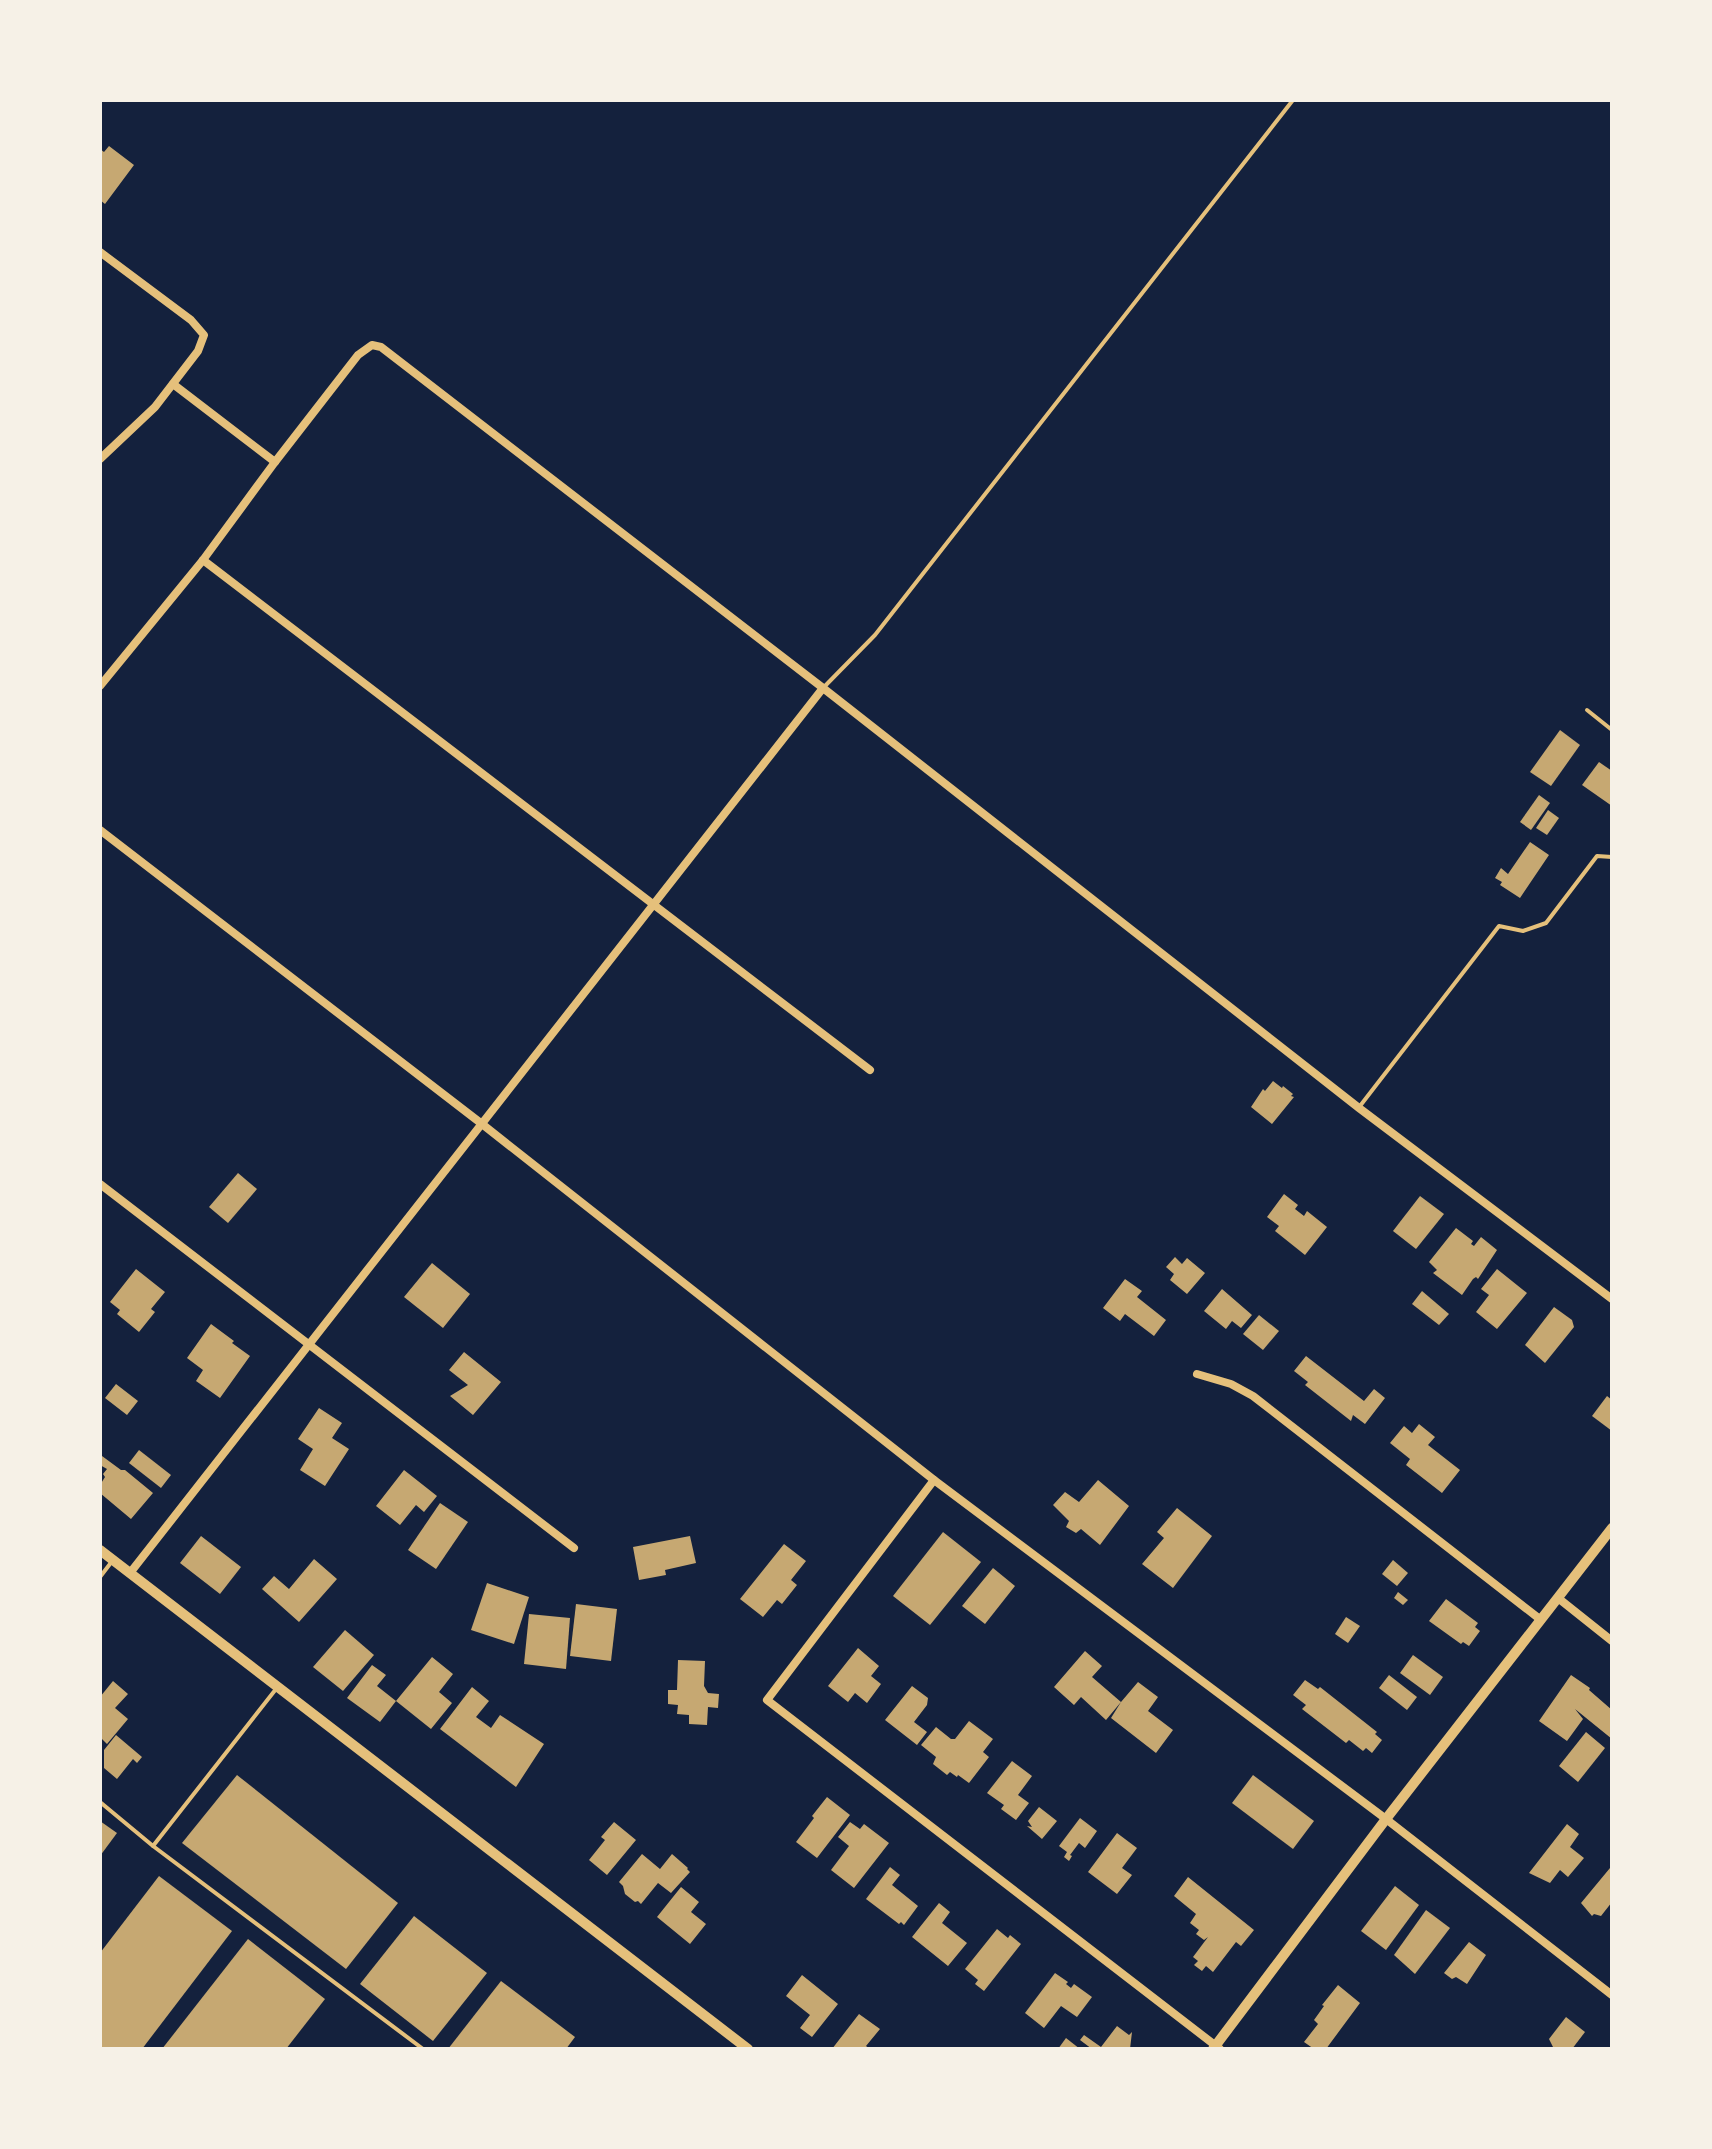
<svg xmlns="http://www.w3.org/2000/svg" width="1712" height="2149" viewBox="0 0 1712 2149" font-family="'Open Sans',sans-serif">
	<style>
		.building { fill: #c6a872 }
		.lines { fill: none; stroke-linecap: round; stroke-linejoin: round }
		.service { stroke: #e5c07b; stroke-width: 4 }
		.minor { stroke: #e5c07b; stroke-width: 8 }
		.tertiary { stroke: #e5c07b; stroke-width: 10 }
	</style>
	<rect width="100%" height="100%" fill="#14213d"/>
	<g class="building">
		<polygon points="109,146 134,165 105,204 100,200 100,149 104,152"/>
		<polygon points="1560,730 1580,745 1551,786 1530,772"/>
		<polygon points="1599,762 1612,771 1612,806 1582,785"/>
		<polygon points="1539,795 1550,803 1531,830 1520,822"/>
		<polygon points="1548,810 1559,818 1547,835 1536,828"/>
		<polygon points="1530,842 1549,855 1520,898 1500,885 1502,882 1495,878 1501,868 1508,874"/>
		<polygon points="1273,1081 1282,1088 1283,1086 1293,1094 1291,1096 1294,1097 1272,1124 1251,1107 1263,1089 1265,1091"/>
		<polygon points="238,1173 257,1189 228,1223 209,1207"/>
		<polygon points="1284,1194 1298,1205 1295,1209 1304,1216 1307,1211 1327,1227 1305,1255 1275,1231 1279,1226 1267,1217"/>
		<polygon points="1420,1196 1444,1214 1416,1249 1393,1231"/>
		<polygon points="1456,1228 1473,1241 1471,1244 1474,1246 1481,1237 1497,1250 1478,1279 1476,1277 1473,1279 1462,1295 1433,1273 1437,1270 1429,1262"/>
		<polygon points="1175,1257 1182,1264 1187,1258 1205,1273 1187,1294 1170,1280 1174,1274 1166,1267"/>
		<polygon points="432,1263 470,1294 443,1328 404,1297"/>
		<polygon points="136,1269 165,1292 151,1309 155,1312 139,1332 117,1314 120,1310 110,1302"/>
		<polygon points="1497,1269 1527,1293 1497,1329 1476,1312 1489,1295 1481,1289"/>
		<polygon points="1125,1279 1142,1291 1137,1297 1166,1320 1154,1336 1125,1314 1120,1321 1103,1308"/>
		<polygon points="1222,1289 1252,1315 1241,1328 1232,1321 1226,1329 1204,1311"/>
		<polygon points="1422,1291 1449,1314 1439,1325 1412,1304"/>
		<polygon points="1554,1307 1572,1320 1574,1327 1545,1363 1525,1345"/>
		<polygon points="1259,1315 1279,1331 1263,1350 1243,1334"/>
		<polygon points="211,1324 234,1341 232,1343 250,1356 220,1398 196,1381 203,1370 187,1358"/>
		<polygon points="464,1352 501,1382 473,1415 450,1396 468,1385 449,1370"/>
		<polygon points="1306,1356 1364,1401 1374,1389 1385,1398 1365,1424 1353,1415 1351,1421 1305,1385 1308,1382 1294,1371"/>
		<polygon points="116,1384 138,1401 127,1415 105,1398"/>
		<polygon points="1607,1396 1612,1400 1612,1431 1592,1416"/>
		<polygon points="319,1408 342,1423 332,1438 349,1449 325,1486 300,1470 313,1449 298,1439"/>
		<polygon points="1419,1424 1435,1437 1428,1445 1460,1470 1442,1493 1406,1465 1410,1459 1390,1443 1404,1426 1412,1433"/>
		<polygon points="139,1450 171,1475 161,1488 129,1463"/>
		<polygon points="102,1456 121,1470 125,1470 153,1493 131,1519 100,1493 100,1485 105,1477 103,1474 107,1469 100,1465"/>
		<polygon points="404,1470 437,1496 424,1512 416,1505 400,1525 376,1506"/>
		<polygon points="1098,1480 1129,1506 1100,1545 1081,1529 1076,1533 1066,1527 1069,1521 1053,1505 1065,1492 1079,1502"/>
		<polygon points="440,1503 468,1522 436,1569 408,1550"/>
		<polygon points="1177,1508 1212,1536 1173,1588 1142,1564 1164,1538 1157,1532"/>
		<polygon points="943,1532 981,1562 930,1625 893,1596"/>
		<polygon points="201,1536 241,1567 220,1594 180,1563"/>
		<polygon points="690,1536 696,1563 665,1570 666,1575 639,1580 633,1547"/>
		<polygon points="784,1544 806,1561 791,1580 797,1585 782,1604 777,1600 763,1617 740,1599"/>
		<polygon points="314,1559 337,1579 299,1622 262,1589 274,1576 289,1589"/>
		<polygon points="1393,1560 1408,1573 1397,1586 1382,1574"/>
		<polygon points="993,1568 1015,1586 985,1624 962,1606"/>
		<polygon points="487,1583 529,1597 514,1644 471,1630"/>
		<polygon points="1398,1592 1408,1600 1403,1605 1394,1598"/>
		<polygon points="1446,1599 1478,1623 1475,1627 1480,1631 1469,1646 1463,1642 1461,1644 1429,1621"/>
		<polygon points="576,1604 617,1609 611,1661 570,1656"/>
		<polygon points="529,1614 570,1618 566,1669 524,1664"/>
		<polygon points="1346,1617 1360,1626 1348,1643 1335,1634"/>
		<polygon points="345,1630 374,1655 343,1691 313,1667"/>
		<polygon points="858,1648 879,1666 871,1676 881,1684 867,1703 855,1693 848,1702 828,1686"/>
		<polygon points="1085,1651 1102,1666 1092,1677 1121,1702 1138,1682 1158,1697 1148,1711 1173,1730 1156,1753 1111,1718 1121,1702 1106,1720 1081,1697 1074,1705 1054,1687"/>
		<polygon points="1413,1655 1443,1677 1430,1695 1400,1673"/>
		<polygon points="432,1657 453,1674 439,1692 452,1703 431,1729 396,1701"/>
		<polygon points="678,1660 705,1661 704,1686 708,1693 719,1694 718,1708 708,1707 707,1725 689,1724 689,1715 677,1714 678,1705 668,1704 668,1690 677,1690"/>
		<polygon points="372,1665 386,1675 377,1686 396,1701 380,1722 347,1698"/>
		<polygon points="1389,1675 1417,1697 1407,1710 1379,1688"/>
		<polygon points="1571,1675 1590,1688 1589,1690 1612,1710 1612,1739 1575,1709 1583,1719 1567,1741 1539,1721"/>
		<polygon points="1305,1680 1318,1689 1320,1687 1377,1732 1375,1734 1382,1740 1372,1753 1366,1748 1363,1751 1349,1740 1346,1743 1302,1709 1306,1705 1293,1695"/>
		<polygon points="113,1681 128,1694 115,1708 128,1719 107,1744 100,1737 100,1697"/>
		<polygon points="912,1686 928,1698 927,1705 914,1722 927,1732 917,1745 885,1720"/>
		<polygon points="472,1687 489,1701 476,1717 491,1728 500,1715 544,1744 516,1787 440,1729"/>
		<polygon points="969,1721 993,1739 983,1752 989,1757 969,1783 958,1775 957,1777 950,1772 947,1775 933,1764 936,1757 921,1745 936,1727 951,1739 955,1739"/>
		<polygon points="1586,1732 1605,1748 1578,1782 1559,1766"/>
		<polygon points="116,1735 142,1757 137,1763 133,1759 117,1779 104,1768 104,1750"/>
		<polygon points="1012,1761 1032,1776 1018,1795 1029,1803 1016,1820 1001,1809 1004,1805 987,1793"/>
		<polygon points="237,1775 398,1903 346,1969 182,1843"/>
		<polygon points="1253,1775 1314,1821 1293,1849 1232,1803"/>
		<polygon points="827,1797 850,1815 817,1858 796,1842 814,1818 812,1816"/>
		<polygon points="1039,1807 1057,1821 1042,1839 1027,1826 1032,1827 1028,1821"/>
		<polygon points="1080,1818 1097,1831 1085,1848 1079,1843 1070,1855 1072,1856 1069,1861 1064,1857 1067,1852 1059,1846"/>
		<polygon points="100,1821 117,1833 100,1856"/>
		<polygon points="614,1822 636,1840 607,1875 589,1860 605,1840 601,1837"/>
		<polygon points="850,1822 860,1829 864,1824 889,1843 854,1888 831,1870 849,1846 838,1837"/>
		<polygon points="1567,1824 1579,1834 1570,1847 1584,1858 1568,1877 1560,1870 1550,1883 1529,1873"/>
		<polygon points="1117,1833 1137,1848 1122,1868 1132,1875 1117,1894 1088,1872"/>
		<polygon points="642,1854 660,1869 672,1854 688,1868 687,1869 690,1872 671,1893 658,1883 641,1904 638,1901 635,1902 625,1894 623,1886 619,1882"/>
		<polygon points="890,1867 900,1875 892,1885 918,1906 904,1925 901,1922 899,1924 866,1899"/>
		<polygon points="1610,1868 1612,1870 1612,1902 1601,1916 1594,1914 1592,1916 1581,1903"/>
		<polygon points="159,1876 232,1931 142,2049 100,2049 100,1953"/>
		<polygon points="1188,1877 1254,1930 1241,1946 1236,1942 1213,1972 1206,1966 1202,1971 1194,1965 1198,1961 1193,1957 1208,1937 1204,1940 1196,1934 1199,1930 1190,1923 1196,1914 1174,1896"/>
		<polygon points="1395,1886 1419,1905 1386,1950 1361,1931"/>
		<polygon points="681,1887 699,1902 691,1912 706,1924 690,1944 657,1917"/>
		<polygon points="939,1903 950,1912 942,1923 967,1943 948,1966 912,1937"/>
		<polygon points="1426,1910 1450,1928 1415,1974 1394,1955"/>
		<polygon points="414,1916 487,1973 433,2041 360,1984"/>
		<polygon points="997,1929 1008,1938 1010,1935 1021,1944 984,1991 975,1984 978,1980 965,1969"/>
		<polygon points="248,1939 325,1999 286,2049 162,2049"/>
		<polygon points="1469,1942 1486,1955 1467,1984 1456,1977 1452,1979 1444,1973"/>
		<polygon points="1055,1973 1068,1982 1066,1984 1071,1988 1074,1984 1092,1997 1077,2017 1061,2006 1044,2028 1025,2013"/>
		<polygon points="802,1975 838,2004 812,2037 800,2028 810,2015 786,1996"/>
		<polygon points="501,1981 575,2037 566,2049 448,2049"/>
		<polygon points="1338,1985 1360,2003 1326,2049 1314,2049 1304,2042 1318,2024 1314,2020 1324,2006 1322,2005"/>
		<polygon points="859,2014 880,2029 866,2046 870,2049 832,2049"/>
		<polygon points="1566,2017 1585,2032 1572,2049 1554,2049 1549,2039"/>
		<polygon points="1117,2026 1129,2035 1132,2032 1130,2049 1092,2049 1080,2040 1084,2035 1101,2047"/>
		<polygon points="1066,2038 1080,2049 1058,2049"/>
	</g>
	<g class="lines">
		<g class="service">
			<polyline points="824,687 875,635 1293,100"/>
			<polyline points="1587,710 1612,730"/>
			<polyline points="1360,1106 1499,926 1523,931 1546,923 1597,856 1612,857"/>
			<polyline points="100,1577 113,1560"/>
			<polyline points="100,1802 153,1846 423,2049"/>
			<polyline points="153,1846 276,1689"/>
		</g>
		<g class="minor">
			<polyline points="100,252 191,320 204,335 198,351 155,407 100,459"/>
			<polyline points="173,384 275,462"/>
			<polyline points="203,560 870,1070"/>
			<polyline points="100,686 203,560 275,462 358,355 372,345 381,347 823,688 1359,1108 1612,1299"/>
			<polyline points="100,830 482,1124 934,1480 1386,1819 1612,1995"/>
			<polyline points="100,1184 574,1548"/>
			<polyline points="1197,1374 1231,1384 1253,1396 1541,1620"/>
			<polyline points="934,1480 767,1700 1220,2049"/>
			<polyline points="130,1573 823,688"/>
			<polyline points="1558,1598 1612,1641"/>
		</g>
		<g class="tertiary">
			<polyline points="100,1550 748,2049"/>
			<polyline points="1213,2049 1386,1819 1612,1528"/>
		</g>
	</g>
	<rect width="1712" height="2149" fill="none" stroke="#f6f1e7" stroke-width="204"/>
</svg>
